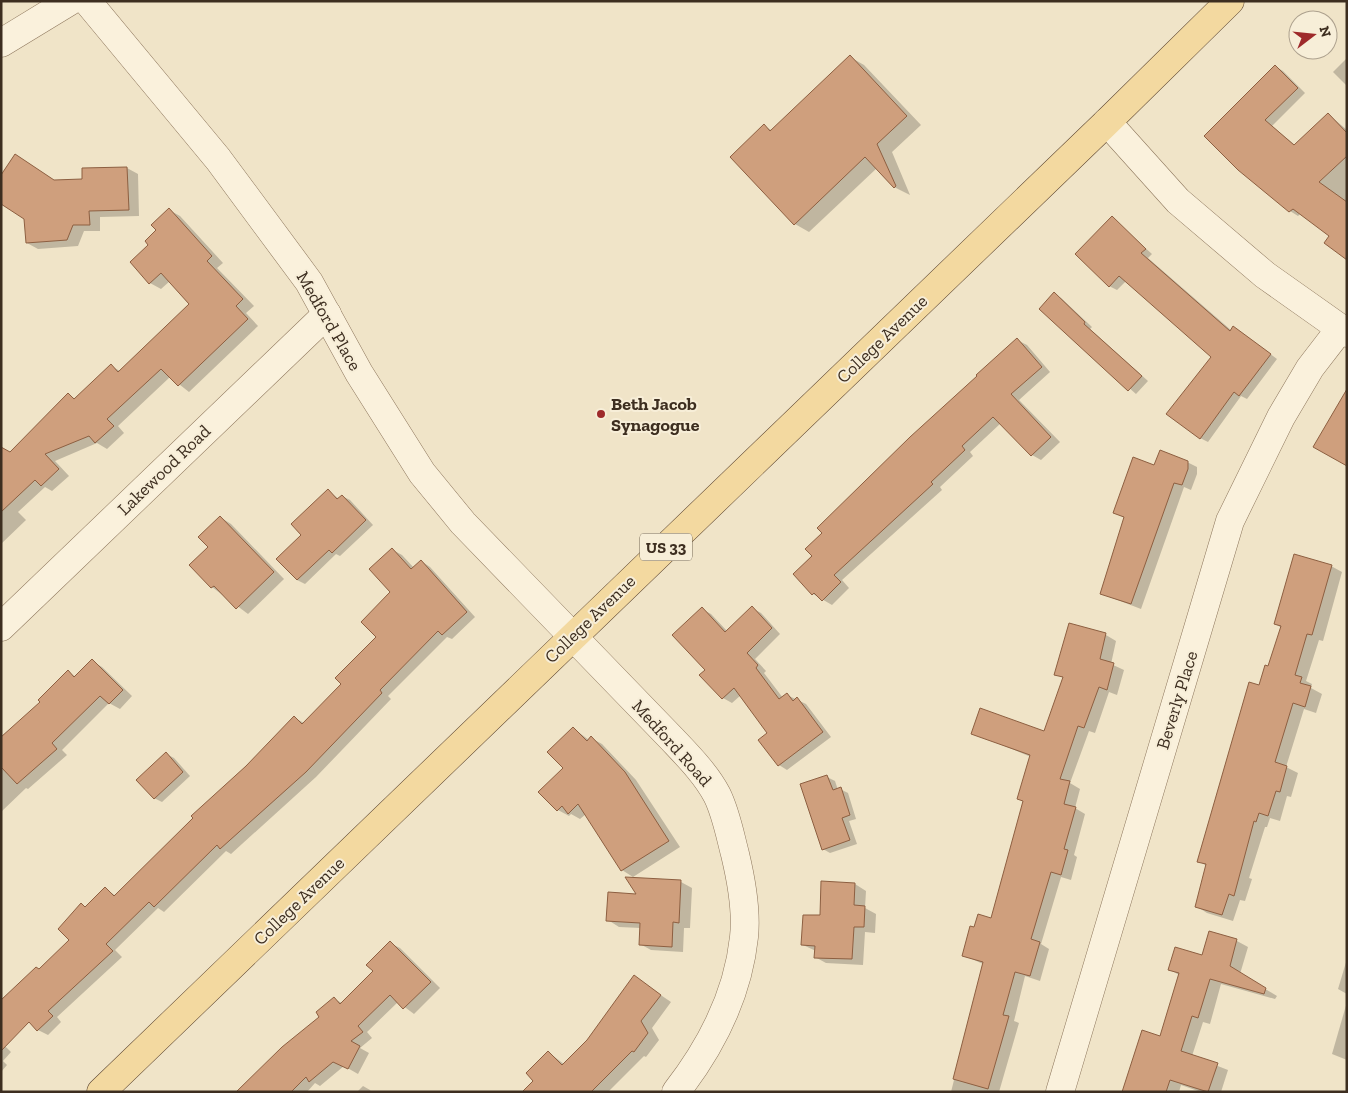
<svg xmlns="http://www.w3.org/2000/svg" width="1348" height="1093" viewBox="0 0 1348 1093" font-family="'Zilla Slab',serif">
	<style>
		.shadow { fill: #0003 }
		.building { fill: #cf9f7d; stroke: #8d5f41 }
		.lines { fill: none; stroke-linecap: round; stroke-linejoin: round }
		.street-casing { stroke: #8d765c; stroke-width: 29 }
		.primary-casing { stroke: #5b4430; stroke-width: 29 }
		.street { stroke: #faf1dc; stroke-width: 28 }
		.primary { stroke: #f3d9a0; stroke-width: 28 }
		.poi-dot { fill: #9e2a2b; stroke: #f7eed8; stroke-width: 2 }
		.labels { text-anchor: middle; dominant-baseline: central; stroke-width: 4; stroke-linejoin: round; paint-order: stroke }
		.shield { fill: #f7eed8; stroke: #756857; stroke-width: 1 }
		.shield-label { font-size: 16px; font-weight: bold; fill: #3d2e20 }
		.street-label { font-size: 18px; fill: #3d2e20; stroke: #f7eed8 }
		.poi-label { font-size: 18px; font-weight: bold; fill: #3d2e20; stroke: #f7eed8; text-anchor: start }
	</style>
	<rect width="100%" height="100%" fill="#f0e4c8"/>
	<g class="shadow">
		<polygon points="850,57 864,65 921,125 892,152 910,195 894,187 877,168 809,232 795,224 764,126 773,131"/>
		<polygon points="1347,58 1347,86 1333,72"/>
		<polygon points="1275,66 1283,71 1305,93 1272,126 1295,145 1328,114 1347,130 1347,258 1331,235 1301,213 1298,216 1290,211 1239,169"/>
		<polygon points="127,168 138,174 139,216 100,217 100,231 84,231 78,246 38,249 27,243 55,181 83,180"/>
		<polygon points="169,210 180,216 223,263 217,268 254,306 246,313 258,326 189,392 170,377 118,426 124,433 107,449 97,443 55,461 69,476 52,491 45,487 18,512 26,520 1,544 1,449 10,453 68,395 76,399 111,366 120,371 190,304 170,281 161,289 150,283 132,262 150,245"/>
		<polygon points="1112,218 1152,254 1148,258 1232,331 1241,332 1277,359 1247,399 1241,396 1208,442 1200,438 1213,356 1126,281 1117,290 1109,286"/>
		<polygon points="1054,294 1061,298 1092,327 1090,329 1148,381 1136,394 1040,309"/>
		<polygon points="1017,340 1027,345 1050,372 1019,400 1060,442 1041,460 1032,455 1001,423 970,452 973,456 940,487 942,490 842,580 849,588 832,605 813,594 794,574"/>
		<polygon points="1187,462 1197,467 1197,474 1191,490 1184,487 1141,609 1102,594 1125,518 1114,512 1155,467"/>
		<polygon points="328,491 339,499 342,496 350,500 373,525 340,556 336,554 305,584 297,580 302,535"/>
		<polygon points="220,517 231,524 284,579 248,614 212,587 210,547"/>
		<polygon points="393,550 402,555 414,568 421,561 430,567 475,617 452,639 447,637 388,696 391,699 316,777 231,854 226,851 164,912 158,908 115,950 122,957 57,1017 61,1022 48,1035 38,1030 40,970 71,940 82,905 86,908 106,889 116,896 295,718 304,723 343,684 377,637 392,592"/>
		<polygon points="1331,566 1342,572 1323,641 1319,640 1306,681 1312,684 1311,688 1322,694 1316,713 1304,709 1286,767 1298,773 1291,797 1287,796 1280,821 1270,818 1267,827 1265,827 1249,878 1252,879 1245,901 1240,900 1233,921 1207,913 1196,906 1207,866 1198,861 1260,687 1269,667 1282,628 1275,624"/>
		<polygon points="752,608 761,613 780,634 755,659 766,671 764,673 783,698 787,695 806,704 831,737 787,770 779,765 769,733 741,695 732,703 723,698 701,675 707,670 702,609 711,614 727,631"/>
		<polygon points="1070,624 1106,635 1116,641 1111,664 1124,670 1117,695 1109,692 1095,733 1089,731 1070,783 1080,789 1075,808 1085,814 1074,855 1077,857 1071,880 1061,877 1041,944 1049,949 1040,981 1025,976 1014,1021 1019,1023 999,1092 951,1092 983,964 963,955 975,929 992,919 1024,801 1031,757 973,733 1045,733 1064,678 1056,674"/>
		<polygon points="92,661 102,667 132,696 120,709 109,703 62,750 67,755 28,789 26,788 1,812 1,739 42,702 68,672 76,677"/>
		<polygon points="573,728 589,740 591,738 602,744 636,780 680,847 633,877 622,870 586,814 580,819 571,814 569,816 558,810"/>
		<polygon points="166,754 174,758 190,776 162,802 154,798"/>
		<polygon points="827,777 835,781 838,790 840,789 848,793 856,819 849,821 857,844 830,853 823,849"/>
		<polygon points="681,882 692,888 690,928 684,928 683,952 651,950 640,944 641,928 619,927 608,920 638,895"/>
		<polygon points="822,883 855,884 866,891 865,908 876,914 875,933 865,932 863,965 826,963 815,957 816,951 803,945 821,917"/>
		<polygon points="1210,933 1237,941 1248,947 1240,974 1277,996 1275,999 1221,984 1210,1024 1203,1022 1192,1056 1228,1070 1221,1092 1201,1092 1181,1085 1179,1092 1123,1092 1161,1038 1179,975 1169,969 1203,957"/>
		<polygon points="390,943 400,948 440,988 414,1014 398,1002 367,1032 372,1038 360,1048 369,1053 358,1074 344,1066 320,1086 315,1083 307,1092 238,1092 321,1017 334,999 342,1003 375,970"/>
		<polygon points="1347,959 1347,994 1338,989"/>
		<polygon points="634,977 671,1002 652,1028 659,1040 646,1057 644,1056 608,1092 524,1092 535,1081 548,1052 564,1064 588,1041"/>
		<polygon points="1347,1002 1347,1060 1332,1054"/>
		<polygon points="1,1042 11,1052 3,1061 7,1065 1,1072"/>
		<polygon points="363,1086 370,1090 371,1092 357,1092"/>
	</g>
	<g class="building">
		<polygon points="850,55 907,116 877,144 896,186 894,188 865,157 794,225 730,157 764,124 770,131"/>
		<polygon points="1275,65 1298,88 1265,120 1294,145 1328,113 1347,133 1347,156 1319,182 1347,202 1347,260 1324,243 1329,236 1293,209 1289,212 1238,170 1204,136"/>
		<polygon points="15,154 54,180 82,179 82,168 127,167 129,210 89,211 90,225 73,225 67,240 26,243 24,219 1,204 1,175"/>
		<polygon points="169,208 212,256 207,261 243,299 236,306 248,319 178,386 161,369 107,419 114,426 95,443 89,436 45,454 59,469 41,486 35,480 1,512 1,447 10,452 68,393 74,399 111,364 118,372 189,304 161,273 149,284 130,262 148,245 145,241 156,230 151,225"/>
		<polygon points="1112,216 1146,249 1141,253 1230,331 1233,326 1271,354 1239,396 1234,392 1200,439 1166,414 1211,357 1119,276 1109,287 1075,254"/>
		<polygon points="1054,292 1085,322 1084,324 1142,376 1128,391 1039,309"/>
		<polygon points="1017,338 1042,367 1011,394 1051,437 1031,456 993,417 962,446 965,450 931,482 933,484 834,575 841,582 822,601 814,593 812,595 793,574 812,556 805,549 822,533 817,528 910,437 977,376 976,375"/>
		<polygon points="1347,389 1347,466 1313,447"/>
		<polygon points="1160,450 1188,461 1188,469 1182,485 1174,483 1131,604 1100,594 1124,517 1113,513 1133,457 1154,465"/>
		<polygon points="328,489 337,499 342,495 366,520 332,553 329,550 297,580 276,559 301,535 291,524"/>
		<polygon points="220,516 274,572 236,609 214,586 211,588 189,565 208,547 198,537"/>
		<polygon points="392,548 411,569 421,560 467,612 442,635 438,631 380,690 382,693 306,772 220,849 217,845 154,907 149,902 106,944 113,951 48,1011 53,1016 37,1031 29,1022 1,1051 1,1000 36,967 39,969 69,940 58,929 81,903 85,907 105,887 114,896 193,818 191,816 246,766 294,716 302,724 341,684 335,678 376,637 361,622 390,592 369,569"/>
		<polygon points="1294,554 1332,565 1312,635 1307,634 1295,675 1302,677 1300,683 1311,686 1305,707 1293,703 1275,762 1287,766 1280,792 1276,791 1268,816 1259,813 1256,822 1254,821 1234,896 1229,894 1222,915 1195,907 1206,864 1197,862 1249,682 1259,685 1265,665 1268,666 1281,626 1274,624"/>
		<polygon points="752,606 772,628 747,653 758,665 756,668 779,699 787,693 793,701 797,697 823,732 778,766 758,740 767,733 734,688 722,699 699,675 705,670 672,635 702,607 725,632"/>
		<polygon points="1069,623 1106,633 1100,659 1114,663 1107,690 1099,687 1084,728 1078,726 1060,779 1070,781 1064,804 1076,807 1064,849 1068,850 1061,875 1051,872 1031,939 1040,942 1030,976 1015,972 1003,1015 1009,1016 988,1089 953,1079 983,962 962,956 970,926 974,927 978,914 991,918 1023,801 1017,799 1030,755 971,734 980,708 1044,731 1063,677 1054,675"/>
		<polygon points="92,659 123,690 109,704 100,696 52,743 57,749 17,784 1,767 1,737 40,702 38,700 68,670 74,677"/>
		<polygon points="573,727 587,741 591,736 625,772 669,841 621,871 578,804 568,814 562,806 557,811 538,792 563,768 547,752"/>
		<polygon points="166,752 183,772 154,799 136,780"/>
		<polygon points="827,775 833,790 841,787 850,815 842,818 850,840 822,850 800,784"/>
		<polygon points="625,877 681,880 679,923 673,922 672,947 639,945 640,923 606,921 608,892 636,894"/>
		<polygon points="821,881 855,883 854,905 865,906 864,927 854,927 852,959 814,958 815,946 801,945 803,915 820,915"/>
		<polygon points="1209,931 1237,939 1230,966 1266,988 1264,994 1210,979 1198,1018 1192,1016 1181,1051 1218,1063 1208,1092 1170,1080 1166,1092 1122,1092 1142,1030 1160,1036 1179,973 1168,970 1175,947 1202,955"/>
		<polygon points="390,941 431,982 403,1009 390,995 358,1026 363,1032 351,1041 360,1046 348,1069 333,1062 309,1082 306,1077 291,1092 236,1092 282,1047 319,1017 316,1012 334,997 340,1004 373,971 366,965"/>
		<polygon points="634,975 661,995 641,1021 648,1033 634,1052 632,1051 591,1092 522,1092 533,1081 526,1073 548,1051 562,1065 587,1040"/>
	</g>
	<g class="lines">
		<defs>
			<g id="street">
				<path d="M87 1 218 159 309 282 359 373 422 473 463 523 672 739C688 756 706 774 717 795 726 813 730 835 735 854 741 879 747 910 744 937 738 995 711 1047 676 1092"/>
				<polyline points="1,43 70,1"/>
				<polyline points="1107,122 1178,201 1265,275 1347,333"/>
				<polyline points="1,627 327,314"/>
				<polyline points="1060,1092 1230,521 1281,417 1310,368 1340,329"/>
			</g>
			<polyline id="primary" points="101,1092 1107,122 1230,1"/>
		</defs>
		<use href="#street" class="street-casing"/>
		<use href="#primary" class="primary-casing"/>
		<use href="#street" class="street"/>
		<use href="#primary" class="primary"/>
	</g>
	<circle class="poi-dot" cx="601" cy="414" r="5"/>
	<g class="labels">
		<rect class="shield" x="640" y="533.5" width="52" height="27" rx="4"/>
		<g class="shield-label">
			<text x="666" y="547">US 33</text>
		</g>
		<g class="street-label">
			<text transform="translate(329 321) rotate(60)">Medford Place</text>
			<text transform="translate(882 339) rotate(-44)">College Avenue</text>
			<text transform="translate(164 470) rotate(-44)">Lakewood Road</text>
			<text transform="translate(590 619) rotate(-44)">College Avenue</text>
			<text transform="translate(1177 700) rotate(-73)">Beverly Place</text>
			<text transform="translate(672 743) rotate(48)">Medford Road</text>
			<text transform="translate(299 901) rotate(-44)">College Avenue</text>
		</g>
		<g class="poi-label">
			<text x="611" y="404">Beth Jacob<tspan x="611" dy="21">Synagogue</tspan></text>
		</g>
	</g>
	<rect width="1348" height="1093" fill="none" stroke="#3d2e20" stroke-width="5"/>
	<g transform="translate(1313 35) rotate(74)"><circle r="24" fill="#f7eed8" stroke="#ada18e"/>
	<path d="M0-4L9 19L0 12L-9 19Z" fill="#9e2a2b"/>
	<text y="-8" font-size="14" font-weight="bold" text-anchor="middle" fill="#3d2e20">N</text>
	</g>
</svg>
